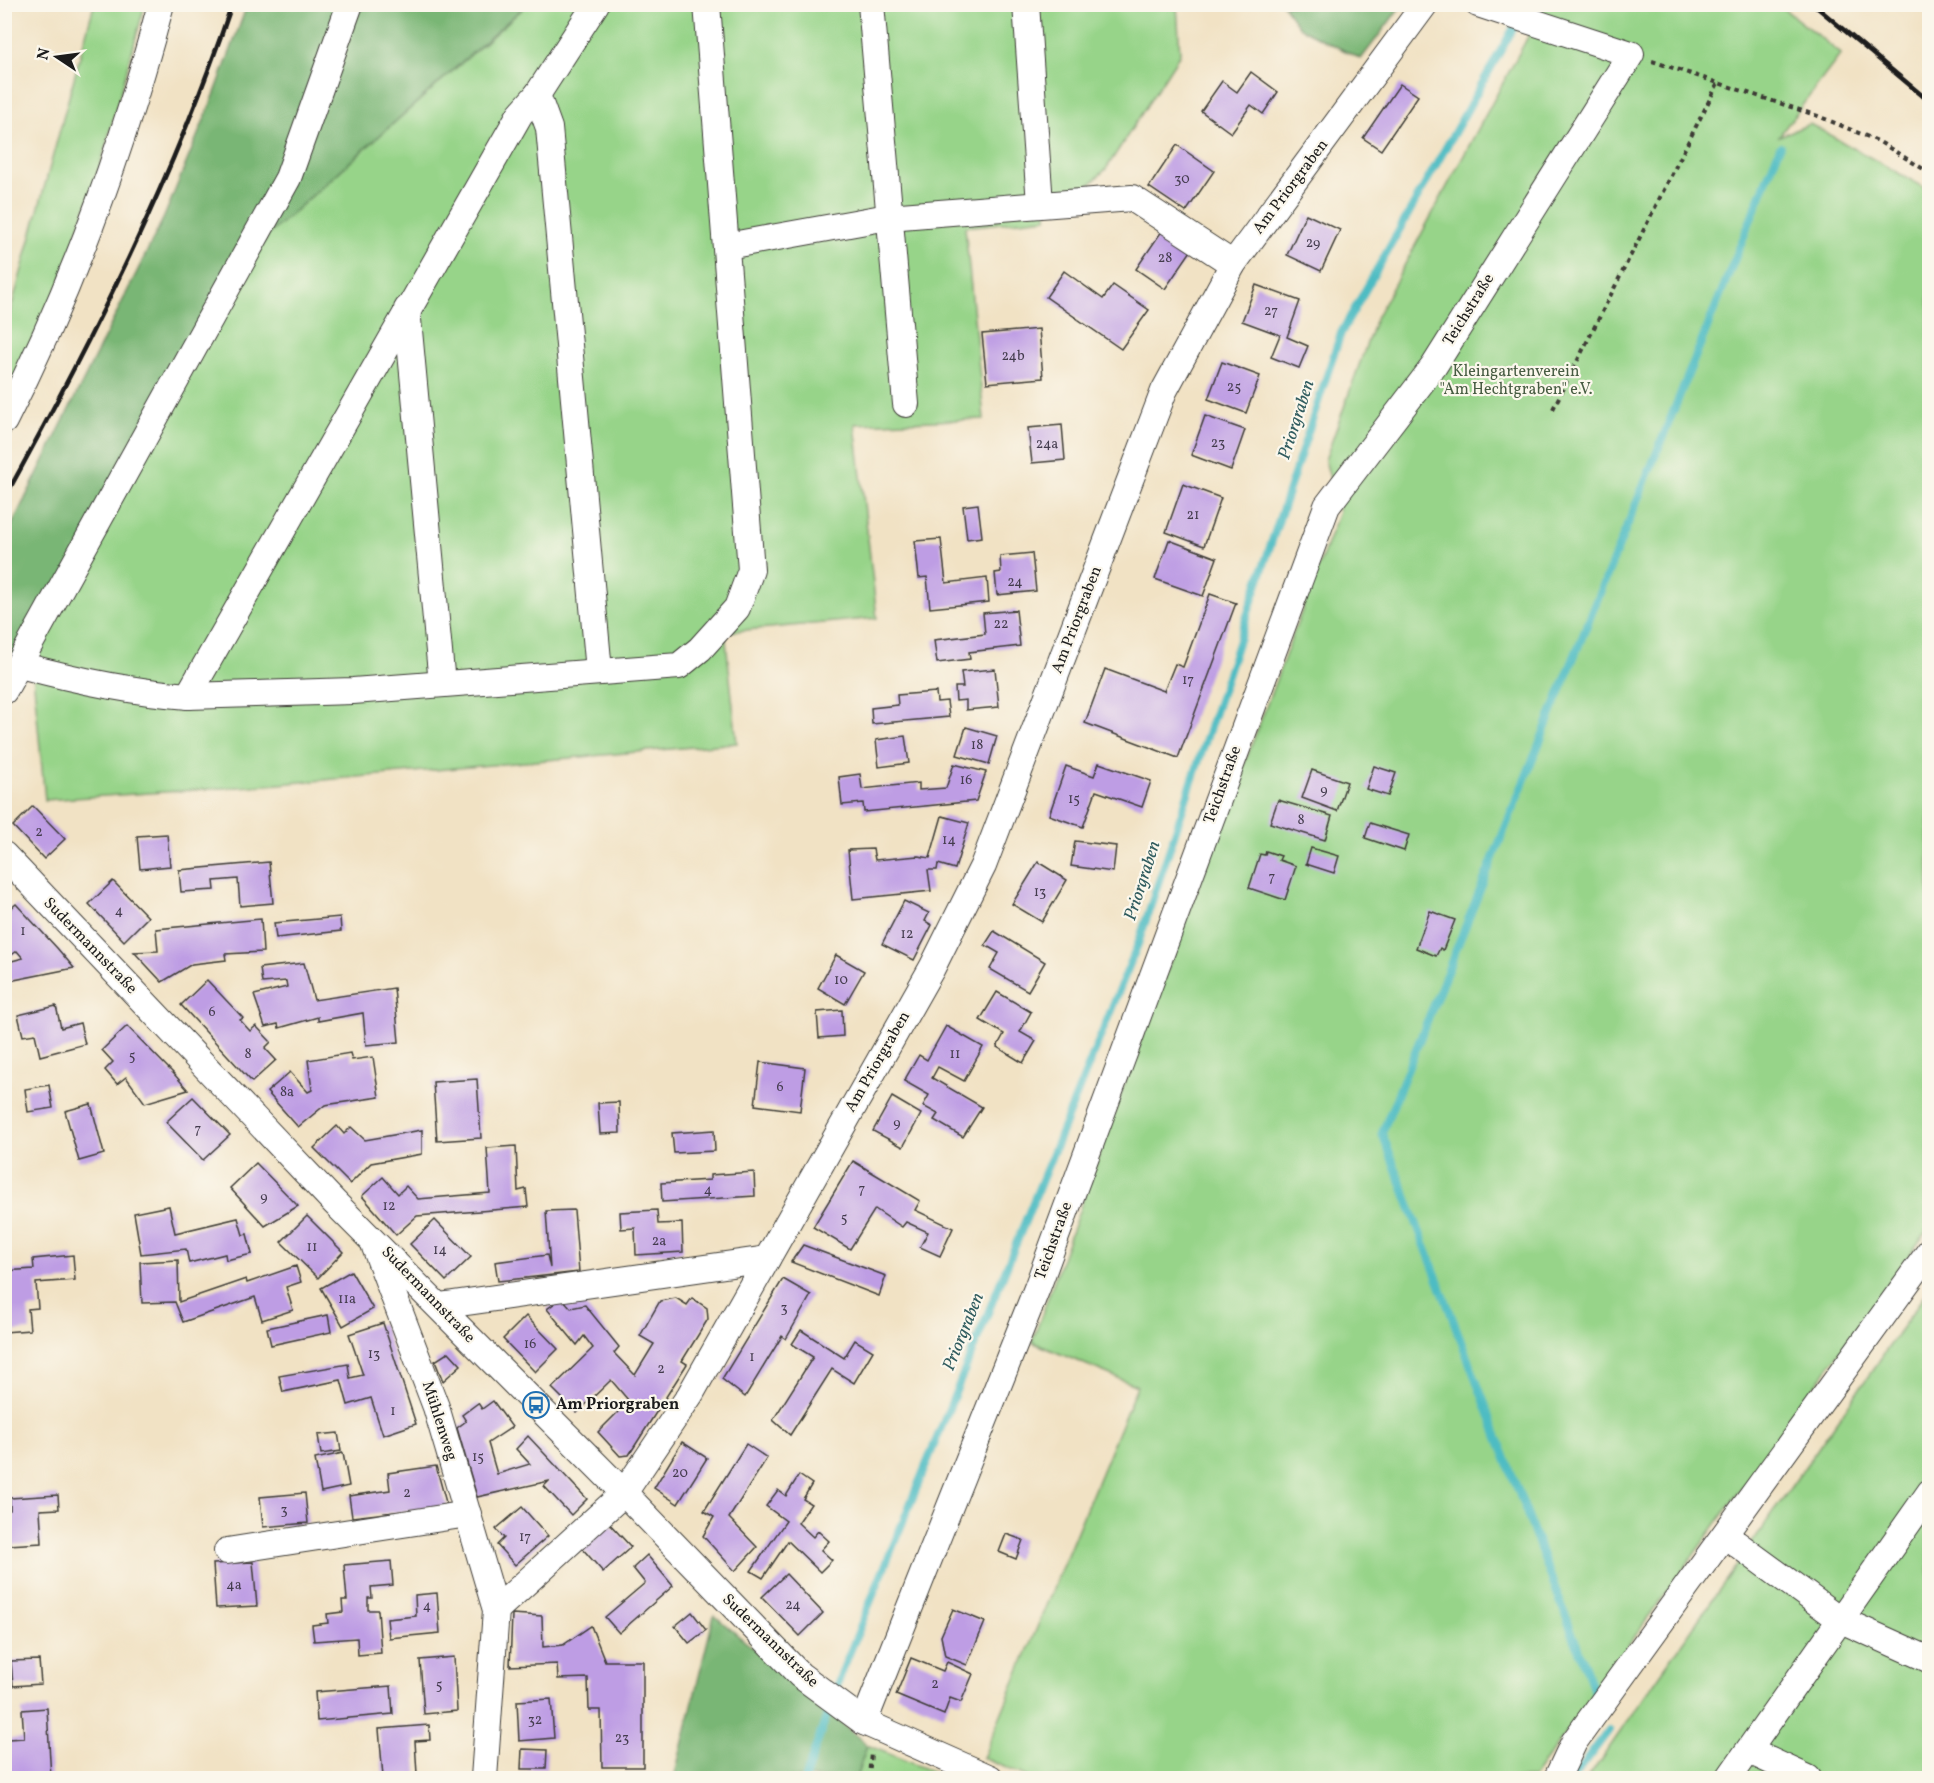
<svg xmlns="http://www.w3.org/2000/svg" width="1934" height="1783" viewBox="0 0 1934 1783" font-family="Vollkorn,serif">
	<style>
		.green { fill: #97d489; stroke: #5a7852; stroke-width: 1.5 }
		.forest { fill: #79b675; stroke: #4a6948; stroke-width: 1.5 }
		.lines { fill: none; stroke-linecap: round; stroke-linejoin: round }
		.stream { stroke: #4ebcc3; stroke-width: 8 }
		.building { fill: #be9de4 }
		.minor-casing { stroke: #3c3a35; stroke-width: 28 }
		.path { stroke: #3c3a35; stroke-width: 4; stroke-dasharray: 4.5 4.5; stroke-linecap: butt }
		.minor { stroke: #fff; stroke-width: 26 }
		.rail { stroke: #1c1c1c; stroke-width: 4.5 }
		.labels { text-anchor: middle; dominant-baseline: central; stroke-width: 4.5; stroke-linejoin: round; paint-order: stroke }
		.number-label { font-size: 14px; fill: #443c4e }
		.street-label { font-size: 16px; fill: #1c1c1c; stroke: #fbf7ec }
		.park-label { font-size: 16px; fill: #475c42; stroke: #fbf7ec }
		.poi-label { font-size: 16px; font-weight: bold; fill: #1c1c1c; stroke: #fbf7ec; text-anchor: start }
		.water-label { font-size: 18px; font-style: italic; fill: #305c5f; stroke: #fbf7ec }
	</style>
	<rect width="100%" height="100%" fill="#fbf7ec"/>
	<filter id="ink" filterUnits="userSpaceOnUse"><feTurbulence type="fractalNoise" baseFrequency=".0167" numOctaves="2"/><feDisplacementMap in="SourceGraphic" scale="12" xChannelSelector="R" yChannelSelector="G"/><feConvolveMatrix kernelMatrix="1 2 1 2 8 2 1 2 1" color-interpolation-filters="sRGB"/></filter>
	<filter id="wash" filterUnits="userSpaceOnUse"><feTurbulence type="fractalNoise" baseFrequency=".008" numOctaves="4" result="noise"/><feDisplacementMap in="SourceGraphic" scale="24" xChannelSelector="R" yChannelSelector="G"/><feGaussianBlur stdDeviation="1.35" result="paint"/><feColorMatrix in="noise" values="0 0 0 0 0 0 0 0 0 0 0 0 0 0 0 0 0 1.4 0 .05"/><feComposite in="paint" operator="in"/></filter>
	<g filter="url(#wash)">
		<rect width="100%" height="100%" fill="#f1e2c4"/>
		<g class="green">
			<polygon points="547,4 1177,5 1180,54 1106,169 1085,189 1048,191 1046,218 965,227 984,419 855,424 877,618 725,632 737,743 268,785 45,800 31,653 268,235 526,6"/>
			<polygon points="94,5 145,5 103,156 61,281 5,397 4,335"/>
			<polygon points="1545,5 1779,5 1841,54 1779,136 1810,124 1929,190 1929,1228 1533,1778 1030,1778 983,1758 1137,1386 1032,1342 1122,1091 1339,512 1325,460 1376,318"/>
			<polygon points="1929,1289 1929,1778 1588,1778"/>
			<polygon points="867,1745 948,1778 856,1778"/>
		</g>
		<g class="forest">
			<polygon points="247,5 526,5 268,235 5,679 5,539 164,217 215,93"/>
			<polygon points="1283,5 1402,5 1361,59 1300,28"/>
			<polygon points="714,1615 867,1745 856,1778 674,1778"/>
		</g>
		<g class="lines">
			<g class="stream">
				<polyline points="1597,1698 1382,1133 1780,147"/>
				<polyline points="805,1778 843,1669 1138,944 1341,333 1527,4"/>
				<polyline points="1573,1778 1609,1730"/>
			</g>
		</g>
		<g id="blocks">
			<g class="building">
				<polygon points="1251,72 1278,92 1263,114 1251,105 1231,133 1201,111 1222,81 1237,92"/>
				<polygon points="1400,84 1418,96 1381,150 1363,138"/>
				<polygon points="1177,145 1214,171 1186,212 1149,187"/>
				<polygon points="1306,214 1340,230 1321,271 1287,255"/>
				<polygon points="1164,228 1193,248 1165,289 1136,269"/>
				<polygon points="1064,271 1103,299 1113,285 1149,310 1121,349 1046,297"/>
				<polygon points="1256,285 1300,301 1287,337 1308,346 1299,368 1271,357 1280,335 1242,321"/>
				<polygon points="1039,329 1043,378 987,383 982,334"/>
				<polygon points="1222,362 1260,376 1246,413 1208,399"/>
				<polygon points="1205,416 1245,430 1231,470 1191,455"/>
				<polygon points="1062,425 1065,460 1032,463 1028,428"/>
				<polygon points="1183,484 1221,498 1204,546 1166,532"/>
				<polygon points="978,504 982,537 967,539 963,506"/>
				<polygon points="941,539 946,583 987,578 989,602 930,608 927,577 919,578 915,541"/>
				<polygon points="1169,540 1217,558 1203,596 1155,579"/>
				<polygon points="1032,553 1036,591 997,595 995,573 1001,572 1000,556"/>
				<polygon points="1210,594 1236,603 1178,758 1085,723 1105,669 1164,691 1175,664 1183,667"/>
				<polygon points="1016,610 1020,646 969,652 970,659 937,663 934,640 985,634 983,613"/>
				<polygon points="995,669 999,707 966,710 966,700 956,701 955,687 963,687 961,672"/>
				<polygon points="936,692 937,702 947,701 949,717 872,724 871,708 898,705 897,695"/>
				<polygon points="966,727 997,736 989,764 957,755"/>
				<polygon points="905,736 909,763 879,767 876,740"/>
				<polygon points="1099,763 1151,781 1142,807 1096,791 1083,827 1049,815 1066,766 1094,776"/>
				<polygon points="954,764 986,772 976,801 864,812 863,803 842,805 839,777 860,774 862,789 919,783 919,790 946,788"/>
				<polygon points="1374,766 1396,773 1388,796 1366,789"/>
				<polygon points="1312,770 1347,782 1337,811 1302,798"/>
				<polygon points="1278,800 1332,816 1325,840 1270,823"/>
				<polygon points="33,806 65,839 44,859 13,826"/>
				<polygon points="942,816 969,823 955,869 938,864 937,870 928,870 931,891 853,899 848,850 873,849 875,860 918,856 930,858"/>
				<polygon points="1370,823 1409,835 1404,851 1365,838"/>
				<polygon points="167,834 170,866 140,869 137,836"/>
				<polygon points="1075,841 1116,846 1113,872 1071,866"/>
				<polygon points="1311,848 1339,856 1334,873 1306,864"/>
				<polygon points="1266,851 1281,856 1279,860 1296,866 1285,900 1249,888 1260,854 1265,855"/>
				<polygon points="269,862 273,903 240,906 238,879 214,881 215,890 181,892 179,870"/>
				<polygon points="1038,862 1067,880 1042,922 1012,904"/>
				<polygon points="113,881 148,917 124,941 89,904"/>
				<polygon points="904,901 929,913 925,921 932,925 914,960 882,944"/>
				<polygon points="16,904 57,948 74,968 4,982 4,963 23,958 17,951 9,957 4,952 4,914"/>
				<polygon points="1430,911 1455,920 1443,950 1440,948 1436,956 1416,948"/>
				<polygon points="340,917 341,931 276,938 274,923"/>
				<polygon points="261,919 263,952 225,954 226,960 192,964 162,982 134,952 158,951 156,929"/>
				<polygon points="994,931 1045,962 1028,991 990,969 999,953 985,945"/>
				<polygon points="836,955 864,971 845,1004 818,988"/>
				<polygon points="304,963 314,1000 394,988 399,1042 366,1045 363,1013 318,1021 318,1017 279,1028 278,1024 265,1027 254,995 287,987 286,981 262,983 260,968"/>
				<polygon points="207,980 243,1018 240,1020 250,1031 256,1026 271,1042 265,1048 276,1060 252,1082 181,1005"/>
				<polygon points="997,992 1031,1012 1020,1032 1036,1041 1023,1063 997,1047 1004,1034 980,1020"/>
				<polygon points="56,1006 61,1028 80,1023 85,1044 40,1056 35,1034 23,1036 18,1015"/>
				<polygon points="842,1010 843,1036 819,1038 817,1012"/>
				<polygon points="127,1026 174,1074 188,1090 145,1103 126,1077 117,1084 105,1070 113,1062 102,1050"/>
				<polygon points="946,1026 983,1047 964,1081 938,1067 932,1078 982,1107 963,1137 934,1120 938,1114 923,1106 929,1095 904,1081 919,1055 927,1060"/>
				<polygon points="350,1053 352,1060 373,1057 379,1097 325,1105 298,1127 267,1092 290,1072 308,1092 312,1090 308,1060"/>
				<polygon points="760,1062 805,1068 800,1111 755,1105"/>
				<polygon points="477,1079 481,1138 437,1141 433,1082"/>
				<polygon points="49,1085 53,1108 28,1112 25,1089"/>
				<polygon points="193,1097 230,1135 203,1160 166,1122"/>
				<polygon points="892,1097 921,1114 903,1147 873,1131"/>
				<polygon points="619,1102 620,1133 600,1134 598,1103"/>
				<polygon points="91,1104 104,1154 79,1161 65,1111"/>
				<polygon points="337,1126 344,1134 351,1127 365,1140 422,1130 422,1154 371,1163 350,1184 314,1148"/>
				<polygon points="714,1130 715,1151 674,1153 672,1133"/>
				<polygon points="516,1146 518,1191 526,1189 528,1207 417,1216 396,1235 362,1196 383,1177 398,1194 406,1186 418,1199 490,1193 487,1148"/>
				<polygon points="853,1161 920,1201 915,1210 953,1228 940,1256 920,1247 928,1232 906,1222 902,1227 875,1209 850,1249 813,1227"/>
				<polygon points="256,1163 298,1206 265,1226 230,1188"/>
				<polygon points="754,1172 755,1196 662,1202 661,1183 710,1180 710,1175"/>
				<polygon points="169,1206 175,1233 238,1218 243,1235 247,1234 252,1254 226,1260 225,1254 189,1263 186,1249 141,1254 134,1213"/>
				<polygon points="574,1210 579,1272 498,1281 495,1262 547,1255 550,1268 546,1211"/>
				<polygon points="657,1210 658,1224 682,1223 683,1252 636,1255 635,1228 621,1229 620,1212"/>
				<polygon points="307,1216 343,1252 318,1278 281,1242"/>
				<polygon points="435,1220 471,1257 446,1281 410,1244"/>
				<polygon points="803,1245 886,1276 879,1296 791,1262"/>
				<polygon points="73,1255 75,1280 36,1283 38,1308 28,1309 30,1330 4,1332 4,1271 34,1269 33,1259"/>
				<polygon points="178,1260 179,1302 246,1279 247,1283 296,1266 301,1282 286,1287 293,1310 262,1320 255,1297 183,1322 175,1302 142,1303 140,1262"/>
				<polygon points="351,1271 373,1309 343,1326 321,1288"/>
				<polygon points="783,1279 811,1295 786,1339 782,1336 745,1397 722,1379"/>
				<polygon points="562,1298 571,1308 585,1305 619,1347 614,1353 635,1375 654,1344 640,1336 660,1301 676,1298 687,1305 692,1298 707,1308 708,1319 682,1361 687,1364 629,1455 620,1456 598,1432 629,1401 611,1380 577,1413 552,1388 593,1348 584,1336 577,1345 547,1309"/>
				<polygon points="328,1315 331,1332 271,1345 267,1328"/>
				<polygon points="526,1316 558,1349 535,1372 503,1339"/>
				<polygon points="383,1323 416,1424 383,1435 371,1398 348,1405 341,1380 283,1392 279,1376 348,1364 350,1378 363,1375 349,1334"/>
				<polygon points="801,1330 844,1358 855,1340 873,1351 854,1383 832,1369 790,1435 773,1420 813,1357 792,1344"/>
				<polygon points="449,1352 461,1365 443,1381 435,1361"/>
				<polygon points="493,1401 512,1427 488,1443 497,1474 530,1464 516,1449 528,1436 587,1499 571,1515 544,1486 549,1481 477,1497 457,1428 466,1421 462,1415 478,1403 482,1409"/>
				<polygon points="338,1433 341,1451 321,1454 318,1435"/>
				<polygon points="682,1442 707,1458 678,1504 654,1488"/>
				<polygon points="746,1444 767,1458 729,1518 757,1547 735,1571 703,1536 714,1517 704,1511"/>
				<polygon points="343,1453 349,1486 321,1492 315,1459"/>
				<polygon points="436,1466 447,1506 352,1517 349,1496 390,1490 388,1473"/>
				<polygon points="799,1475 812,1484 803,1499 811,1504 798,1523 813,1537 818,1531 829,1541 821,1550 832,1560 820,1572 788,1541 763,1578 751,1571 786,1521 766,1506 778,1490 786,1496"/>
				<polygon points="305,1493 308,1523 263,1527 260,1497"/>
				<polygon points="58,1495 59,1509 40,1510 42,1543 8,1545 6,1510 10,1510 10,1498"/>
				<polygon points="522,1507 548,1536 515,1565 497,1545 504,1538 496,1529"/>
				<polygon points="608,1522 631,1547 603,1572 581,1547"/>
				<polygon points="1006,1534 1023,1540 1016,1559 999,1552"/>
				<polygon points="647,1555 673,1586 619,1633 605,1617 645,1583 633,1568"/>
				<polygon points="391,1561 393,1585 371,1587 372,1598 368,1598 368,1610 378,1610 381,1653 358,1655 357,1638 314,1641 312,1625 328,1623 327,1614 343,1612 342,1600 347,1600 344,1565"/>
				<polygon points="253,1562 257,1606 216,1608 213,1564"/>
				<polygon points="786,1574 823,1613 800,1636 762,1597"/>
				<polygon points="437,1593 440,1633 389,1638 387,1619 416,1616 415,1595"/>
				<polygon points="953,1609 985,1622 967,1665 945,1656 941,1636"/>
				<polygon points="692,1612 706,1630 689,1643 675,1626"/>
				<polygon points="512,1614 542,1616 543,1647 563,1645 591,1626 605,1661 643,1661 643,1767 602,1767 601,1710 589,1710 588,1678 558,1679 557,1664 510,1666"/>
				<polygon points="454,1657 457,1711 424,1714 420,1660"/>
				<polygon points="911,1658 943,1671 947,1662 973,1674 961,1702 950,1698 944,1715 896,1695"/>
				<polygon points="39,1660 41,1684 13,1686 11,1661"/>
				<polygon points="391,1686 393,1714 317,1721 315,1692"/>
				<polygon points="551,1699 554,1738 519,1741 517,1701"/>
				<polygon points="4,1706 8,1739 24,1738 22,1710 47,1708 51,1778 4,1778"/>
				<polygon points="429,1725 430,1740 415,1741 417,1774 383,1777 379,1729"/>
				<polygon points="522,1749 547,1750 546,1769 521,1769"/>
			</g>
		</g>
	</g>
	<g filter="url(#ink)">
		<use href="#blocks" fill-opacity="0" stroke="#3c3a35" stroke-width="1.5"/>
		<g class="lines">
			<defs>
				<g id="minor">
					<polyline points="871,4 906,404"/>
					<polyline points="1026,4 1040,204"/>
					<polyline points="537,95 549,128 599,671"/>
					<polyline points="727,246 888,217 1132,198 1233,264"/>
					<polyline points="407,309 442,684"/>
					<path d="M4 421C72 289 123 148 161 4"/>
					<path d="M20 665C75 680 131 692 188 696L520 114 537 95 596 4"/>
					<polyline points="4,691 288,178 350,4"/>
					<polyline points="188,696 353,691 679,666 700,649 737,608 751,570 707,4"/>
					<polyline points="4,855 335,1203 624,1493 800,1675 864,1722 990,1778"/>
					<polyline points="375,1247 436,1407 496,1610 484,1778"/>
					<polyline points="439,1306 767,1259"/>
					<polyline points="1726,1536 1841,1620 1930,1660"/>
					<polyline points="227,1551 468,1514"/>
					<polyline points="496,1610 624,1493 690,1395 932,968 983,866 1164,391 1233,264 1425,4"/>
					<polyline points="864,1722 1037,1288 1327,506 1434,366 1631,54 1478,4"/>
					<polyline points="1749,1751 1808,1778"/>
					<polyline points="1557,1778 1574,1742 1930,1251"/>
					<polyline points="1729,1778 1930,1492"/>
				</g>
			</defs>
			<use href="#minor" class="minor-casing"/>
			<g class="path">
				<polyline points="1652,61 1818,116 1878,141 1930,173"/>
				<polyline points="1553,409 1718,83"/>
				<polyline points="869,1778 871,1752"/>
			</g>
			<use href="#minor" class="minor"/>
			<g class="rail">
				<polyline points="1813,4 1930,102"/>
				<polyline points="1929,4 1930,5"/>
				<path d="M4 499C92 340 174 176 232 4"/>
			</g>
		</g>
	</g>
	<defs>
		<symbol id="bus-ring" viewBox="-11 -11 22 22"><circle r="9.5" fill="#fbf7ec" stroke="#1f6fb2" stroke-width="1.5"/><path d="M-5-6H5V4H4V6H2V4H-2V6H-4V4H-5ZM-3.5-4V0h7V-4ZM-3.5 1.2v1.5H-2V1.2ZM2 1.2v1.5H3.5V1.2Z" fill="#1f6fb2"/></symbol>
	</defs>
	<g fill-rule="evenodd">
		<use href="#bus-ring" x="521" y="1390" width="30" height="30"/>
	</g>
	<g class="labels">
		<g class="number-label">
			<text x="1182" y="179">30</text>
			<text x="1313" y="243">29</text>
			<text x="1165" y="258">28</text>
			<text x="1271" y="311">27</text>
			<text x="1013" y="356">24b</text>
			<text x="1234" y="387">25</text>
			<text x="1218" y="443">23</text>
			<text x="1047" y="444">24a</text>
			<text x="1193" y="515">21</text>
			<text x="1015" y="582">24</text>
			<text x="1001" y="624">22</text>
			<text x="1188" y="680">17</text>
			<text x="977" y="745">18</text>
			<text x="966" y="780">16</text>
			<text x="1324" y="790">9</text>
			<text x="1074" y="799">15</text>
			<text x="1301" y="820">8</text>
			<text x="39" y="832">2</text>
			<text x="949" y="840">14</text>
			<text x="1272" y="877">7</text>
			<text x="1040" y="892">13</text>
			<text x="119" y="911">4</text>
			<text x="23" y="931">1</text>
			<text x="907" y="934">12</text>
			<text x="841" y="980">10</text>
			<text x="212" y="1012">6</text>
			<text x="248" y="1054">8</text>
			<text x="955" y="1054">11</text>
			<text x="132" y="1056">5</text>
			<text x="780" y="1087">6</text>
			<text x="287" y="1092">8a</text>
			<text x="897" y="1123">9</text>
			<text x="198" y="1129">7</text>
			<text x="862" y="1189">7</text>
			<text x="708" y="1190">4</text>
			<text x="264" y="1197">9</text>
			<text x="389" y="1206">12</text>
			<text x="844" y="1218">5</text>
			<text x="659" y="1241">2a</text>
			<text x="312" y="1247">11</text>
			<text x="440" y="1250">14</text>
			<text x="347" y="1299">11a</text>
			<text x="784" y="1308">3</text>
			<text x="530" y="1344">16</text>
			<text x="374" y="1354">13</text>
			<text x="752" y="1357">1</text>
			<text x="661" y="1369">2</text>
			<text x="393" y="1411">1</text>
			<text x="478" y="1457">15</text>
			<text x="680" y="1473">20</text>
			<text x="407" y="1493">2</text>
			<text x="284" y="1510">3</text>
			<text x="525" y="1537">17</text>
			<text x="234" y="1585">4a</text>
			<text x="793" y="1605">24</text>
			<text x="427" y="1606">4</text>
			<text x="935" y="1684">2</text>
			<text x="439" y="1685">5</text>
			<text x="535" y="1720">32</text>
			<text x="622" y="1738">23</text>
		</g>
		<g class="street-label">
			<text transform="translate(1291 187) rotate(-53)">Am Priorgraben</text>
			<text transform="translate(1469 310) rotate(-58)">Teichstraße</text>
			<text transform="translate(1077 620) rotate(-69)">Am Priorgraben</text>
			<text transform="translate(1223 785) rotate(-70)">Teichstraße</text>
			<text transform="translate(90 946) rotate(46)">Sudermannstraße</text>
			<text transform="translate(878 1062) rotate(-60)">Am Priorgraben</text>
			<text transform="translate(1054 1241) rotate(-70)">Teichstraße</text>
			<text transform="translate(428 1295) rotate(46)">Sudermannstraße</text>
			<text transform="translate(439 1421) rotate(72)">Mühlenweg</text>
			<text transform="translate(770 1641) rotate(44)">Sudermannstraße</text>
		</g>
		<g class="park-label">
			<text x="1516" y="372">Kleingartenverein<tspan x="1516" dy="18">"Am Hechtgraben" e.V.</tspan></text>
		</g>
		<g class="poi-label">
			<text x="556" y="1405">Am Priorgraben</text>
		</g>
		<g class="water-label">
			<text transform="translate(1297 420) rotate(-72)">Priorgraben</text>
			<text transform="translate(1143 881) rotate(-72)">Priorgraben</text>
			<text transform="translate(964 1332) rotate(-68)">Priorgraben</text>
		</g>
	</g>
	<rect width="1934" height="1783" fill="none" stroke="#fbf7ec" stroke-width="24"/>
	<g transform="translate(57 57) rotate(283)" stroke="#fbf7ec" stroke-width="4.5" paint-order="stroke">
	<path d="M0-4.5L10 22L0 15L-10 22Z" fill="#1c1c1c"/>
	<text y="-9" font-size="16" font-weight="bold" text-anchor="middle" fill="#1c1c1c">N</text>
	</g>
</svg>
